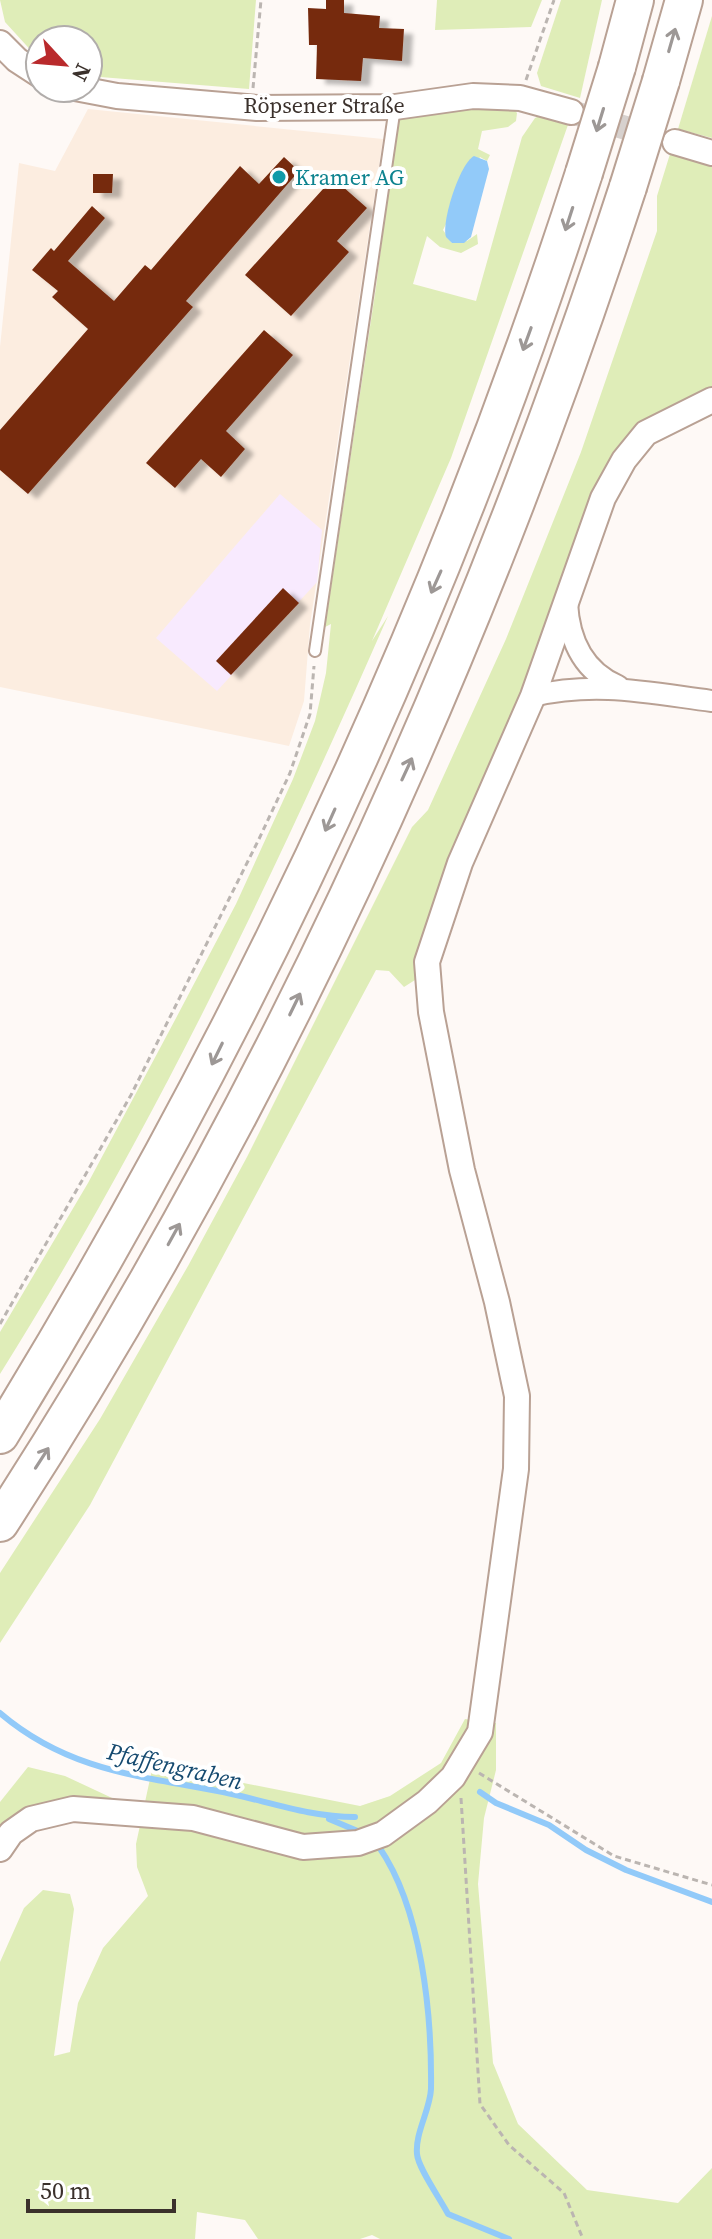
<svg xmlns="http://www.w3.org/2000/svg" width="712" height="2239" viewBox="0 0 712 2239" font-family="'Source Serif 4',serif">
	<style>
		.commercial { fill: #fcede0 }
		.industrial { fill: #f8eafe }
		.green { fill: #dfedb8 }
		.water { fill: #92caf9 }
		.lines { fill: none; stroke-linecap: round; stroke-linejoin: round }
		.stream { stroke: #92caf9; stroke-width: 6 }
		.building { fill: #762c11; filter: url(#shadow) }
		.tertiary-tunnel { stroke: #d7d1ce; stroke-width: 24; stroke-dasharray: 24 12; stroke-linecap: butt }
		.service-casing { stroke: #b9a194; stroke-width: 14 }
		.minor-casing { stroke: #b9a194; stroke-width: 24 }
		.tertiary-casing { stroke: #b9a194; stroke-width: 28 }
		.motorway-casing { stroke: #b9a194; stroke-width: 40 }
		.path { stroke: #bbb5b1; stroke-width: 3; stroke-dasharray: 6 4; stroke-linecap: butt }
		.service { stroke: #fff; stroke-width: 10 }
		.minor { stroke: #fff; stroke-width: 20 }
		.tertiary { stroke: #fff; stroke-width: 24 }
		.motorway { stroke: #fff; stroke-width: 36 }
		.motorway-bridge-casing { stroke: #b9a194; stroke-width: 40; stroke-linecap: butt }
		.motorway-bridge { stroke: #fff; stroke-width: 36 }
		.oneway { stroke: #9d9896 }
		.culture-dot { fill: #0f9aa8; stroke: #fff; stroke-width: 3 }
		.labels { text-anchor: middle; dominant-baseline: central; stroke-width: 8; stroke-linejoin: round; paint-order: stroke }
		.street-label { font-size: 22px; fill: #3b312c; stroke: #fff }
		.culture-label { font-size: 22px; fill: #0d838f; stroke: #fff; text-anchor: start }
		.water-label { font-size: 24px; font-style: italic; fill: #154a70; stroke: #fff }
	</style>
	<defs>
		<filter id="shadow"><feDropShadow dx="9" dy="5" stdDeviation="2" flood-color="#0004"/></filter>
	</defs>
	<rect width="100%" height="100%" fill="#fef9f6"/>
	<polygon class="commercial" points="88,109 383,139 310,625 304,701 289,746 0,687 0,347 19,163 55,171"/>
	<polygon class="industrial" points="280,494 322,530 317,582 217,691 156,638"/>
	<g class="green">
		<polygon points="0,0 256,0 249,89 88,76 88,40 40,40 40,58 36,56 5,22"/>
		<polygon points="437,0 542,0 531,27 435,30"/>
		<polygon points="561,0 602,0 580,98 541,86 537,73"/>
		<polygon points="712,16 712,138 678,129"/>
		<path d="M512 107 517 113 516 121 508 127 482 131 478 149 490 155 487 161 480 157 443 230 452 243 467 241 477 234 478 244 461 253 440 247 427 236 413 284 476 301 522 137 535 118 545 113 569 122 451 458 372 641 388 616C272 880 154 1128 0 1374V1332L88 1183 175 1020 236 904 293 779 315 721 326 673 331 624 325 627 376 287 397 121C422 102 482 107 512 107Z"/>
		<polygon points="670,154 712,167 712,390 656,416 589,517 419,956 415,980 404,987 389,971 376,970 90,1505 0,1643 0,1573 100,1419 188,1266 247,1157 412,827 428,810 506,639 581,452 657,231 657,196"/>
		<polygon points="465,1719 496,1723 496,1770 484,1818 478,1884 493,2063 518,2124 587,2190 678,2203 712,2168 712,2239 380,2239 372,2235 360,2239 258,2239 245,2220 197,2212 195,2239 0,2239 0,1962 24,1908 43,1890 70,1894 74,1909 54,2056 70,2052 78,2003 103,1948 148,1896 137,1867 136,1844 153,1765 360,1806 390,1796 441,1763"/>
		<path d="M28 1767 65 1776 125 1804C81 1802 36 1794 0 1826V1802Z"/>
	</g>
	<path class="water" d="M474 156 487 161 489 169 471 237 464 243H452L446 237C441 222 460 163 474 156Z"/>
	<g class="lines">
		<g class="stream">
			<path d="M0 1713C68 1771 140 1776 223 1792 267 1801 309 1817 355 1817"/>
			<polyline points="480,1792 496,1803 549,1825 586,1850 626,1870 712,1902"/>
			<polyline points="329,1819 360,1832"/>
			<path d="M379 1847C422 1909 432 2015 431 2089 430 2110 415 2133 417 2154 418 2168 441 2200 448 2214L509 2239"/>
		</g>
	</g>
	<g class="building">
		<polygon points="326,0 344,0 344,13 380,16 379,28 404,29 402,61 363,58 361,81 316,79 317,45 309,45 308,8 326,9"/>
		<polygon points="284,157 299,171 186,301 193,307 28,494 0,470 0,430 88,329 52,297 58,291 32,270 51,248 54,251 92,206 105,218 68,261 114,301 145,265 151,270 240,166 259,184"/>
		<polygon points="93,174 113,174 112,193 93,193"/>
		<polygon points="333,178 367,208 337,241 349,252 291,316 245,275"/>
		<polygon points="264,330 293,355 226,431 245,449 221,477 201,459 175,488 146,463"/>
		<polygon points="283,588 299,603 231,675 216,661"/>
	</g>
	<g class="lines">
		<polyline class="tertiary-tunnel" points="571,112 657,137"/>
		<defs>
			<polyline id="service" points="315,651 395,107"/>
			<g id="minor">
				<path d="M567 603C569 640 583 671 618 686"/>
				<path d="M533 696C596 681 649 693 712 701"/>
			</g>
			<g id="tertiary">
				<polyline points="0,43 17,60 40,75"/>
				<polyline points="75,88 117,96 257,108 395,107 473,96 520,98 571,112"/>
				<polyline points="675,142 712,153"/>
				<polyline points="0,1849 11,1833 31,1819 73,1809 193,1818 303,1847 358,1843 383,1834 427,1802 453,1777 480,1732 516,1469 517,1396 497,1302 462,1170 431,1012 427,962 460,863 533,696 603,498 624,460 646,433 712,400"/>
			</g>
			<g id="motorway">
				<polyline points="617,67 635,0"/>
				<polyline points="661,81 684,0"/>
				<path d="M0 1435C243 1039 442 615 584 173"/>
				<path d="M0 1523C269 1108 475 656 628 187"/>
			</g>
		</defs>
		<use href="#service" class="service-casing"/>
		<use href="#minor" class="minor-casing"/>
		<use href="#tertiary" class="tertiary-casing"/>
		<use href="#motorway" class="motorway-casing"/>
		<g class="path">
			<polyline points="526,80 554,0"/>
			<polyline points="253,88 261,0"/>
			<polyline points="0,1324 131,1095 259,839 290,773 310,714 314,666"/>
			<polyline points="479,1773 614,1856 712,1885"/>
			<polyline points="461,1798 480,2104 509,2145 564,2193 583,2239"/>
		</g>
		<use href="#service" class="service"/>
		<use href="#minor" class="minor"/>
		<use href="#tertiary" class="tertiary"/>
		<use href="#motorway" class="motorway"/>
		<defs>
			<g id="motorway-bridge">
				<polyline points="584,173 617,67"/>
				<polyline points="628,187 661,81"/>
			</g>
		</defs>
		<use href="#motorway-bridge" class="motorway-bridge-casing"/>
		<use href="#motorway-bridge" class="motorway-bridge"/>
	</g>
	<defs><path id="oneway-shaft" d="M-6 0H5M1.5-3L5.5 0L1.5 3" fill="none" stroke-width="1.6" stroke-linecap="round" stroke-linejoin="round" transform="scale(2)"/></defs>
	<g class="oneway">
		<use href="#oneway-shaft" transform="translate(672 40) rotate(-74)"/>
		<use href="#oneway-shaft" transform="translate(600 120) rotate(107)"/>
		<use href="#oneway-shaft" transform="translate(569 219) rotate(108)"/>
		<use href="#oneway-shaft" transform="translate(527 339) rotate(110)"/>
		<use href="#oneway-shaft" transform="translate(436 582) rotate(114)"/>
		<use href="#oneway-shaft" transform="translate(407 769) rotate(-65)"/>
		<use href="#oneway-shaft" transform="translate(330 820) rotate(114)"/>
		<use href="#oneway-shaft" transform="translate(295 1004) rotate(-64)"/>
		<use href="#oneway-shaft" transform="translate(217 1054) rotate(116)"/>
		<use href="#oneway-shaft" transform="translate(174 1234) rotate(-61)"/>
		<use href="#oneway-shaft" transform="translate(42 1458) rotate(-57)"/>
	</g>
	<circle class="culture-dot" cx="279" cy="177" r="8"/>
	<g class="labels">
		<g class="street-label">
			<text x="324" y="105">Röpsener Straße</text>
		</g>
		<g class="culture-label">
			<text x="295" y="177">Kramer AG</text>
		</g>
		<g class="water-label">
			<text transform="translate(175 1766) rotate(13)">Pfaffengraben</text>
		</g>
	</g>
	<g transform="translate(64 64) rotate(116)"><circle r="38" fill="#ffffff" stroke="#b1adab" stroke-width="2"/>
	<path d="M0-6L14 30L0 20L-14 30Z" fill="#b92a2c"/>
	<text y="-12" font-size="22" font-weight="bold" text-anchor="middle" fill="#3b312c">N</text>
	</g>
	<path d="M28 2199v12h146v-12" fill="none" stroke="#3b312c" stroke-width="4"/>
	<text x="40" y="2199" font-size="24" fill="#3b312c" stroke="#ffffff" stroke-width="6" paint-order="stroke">50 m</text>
</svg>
